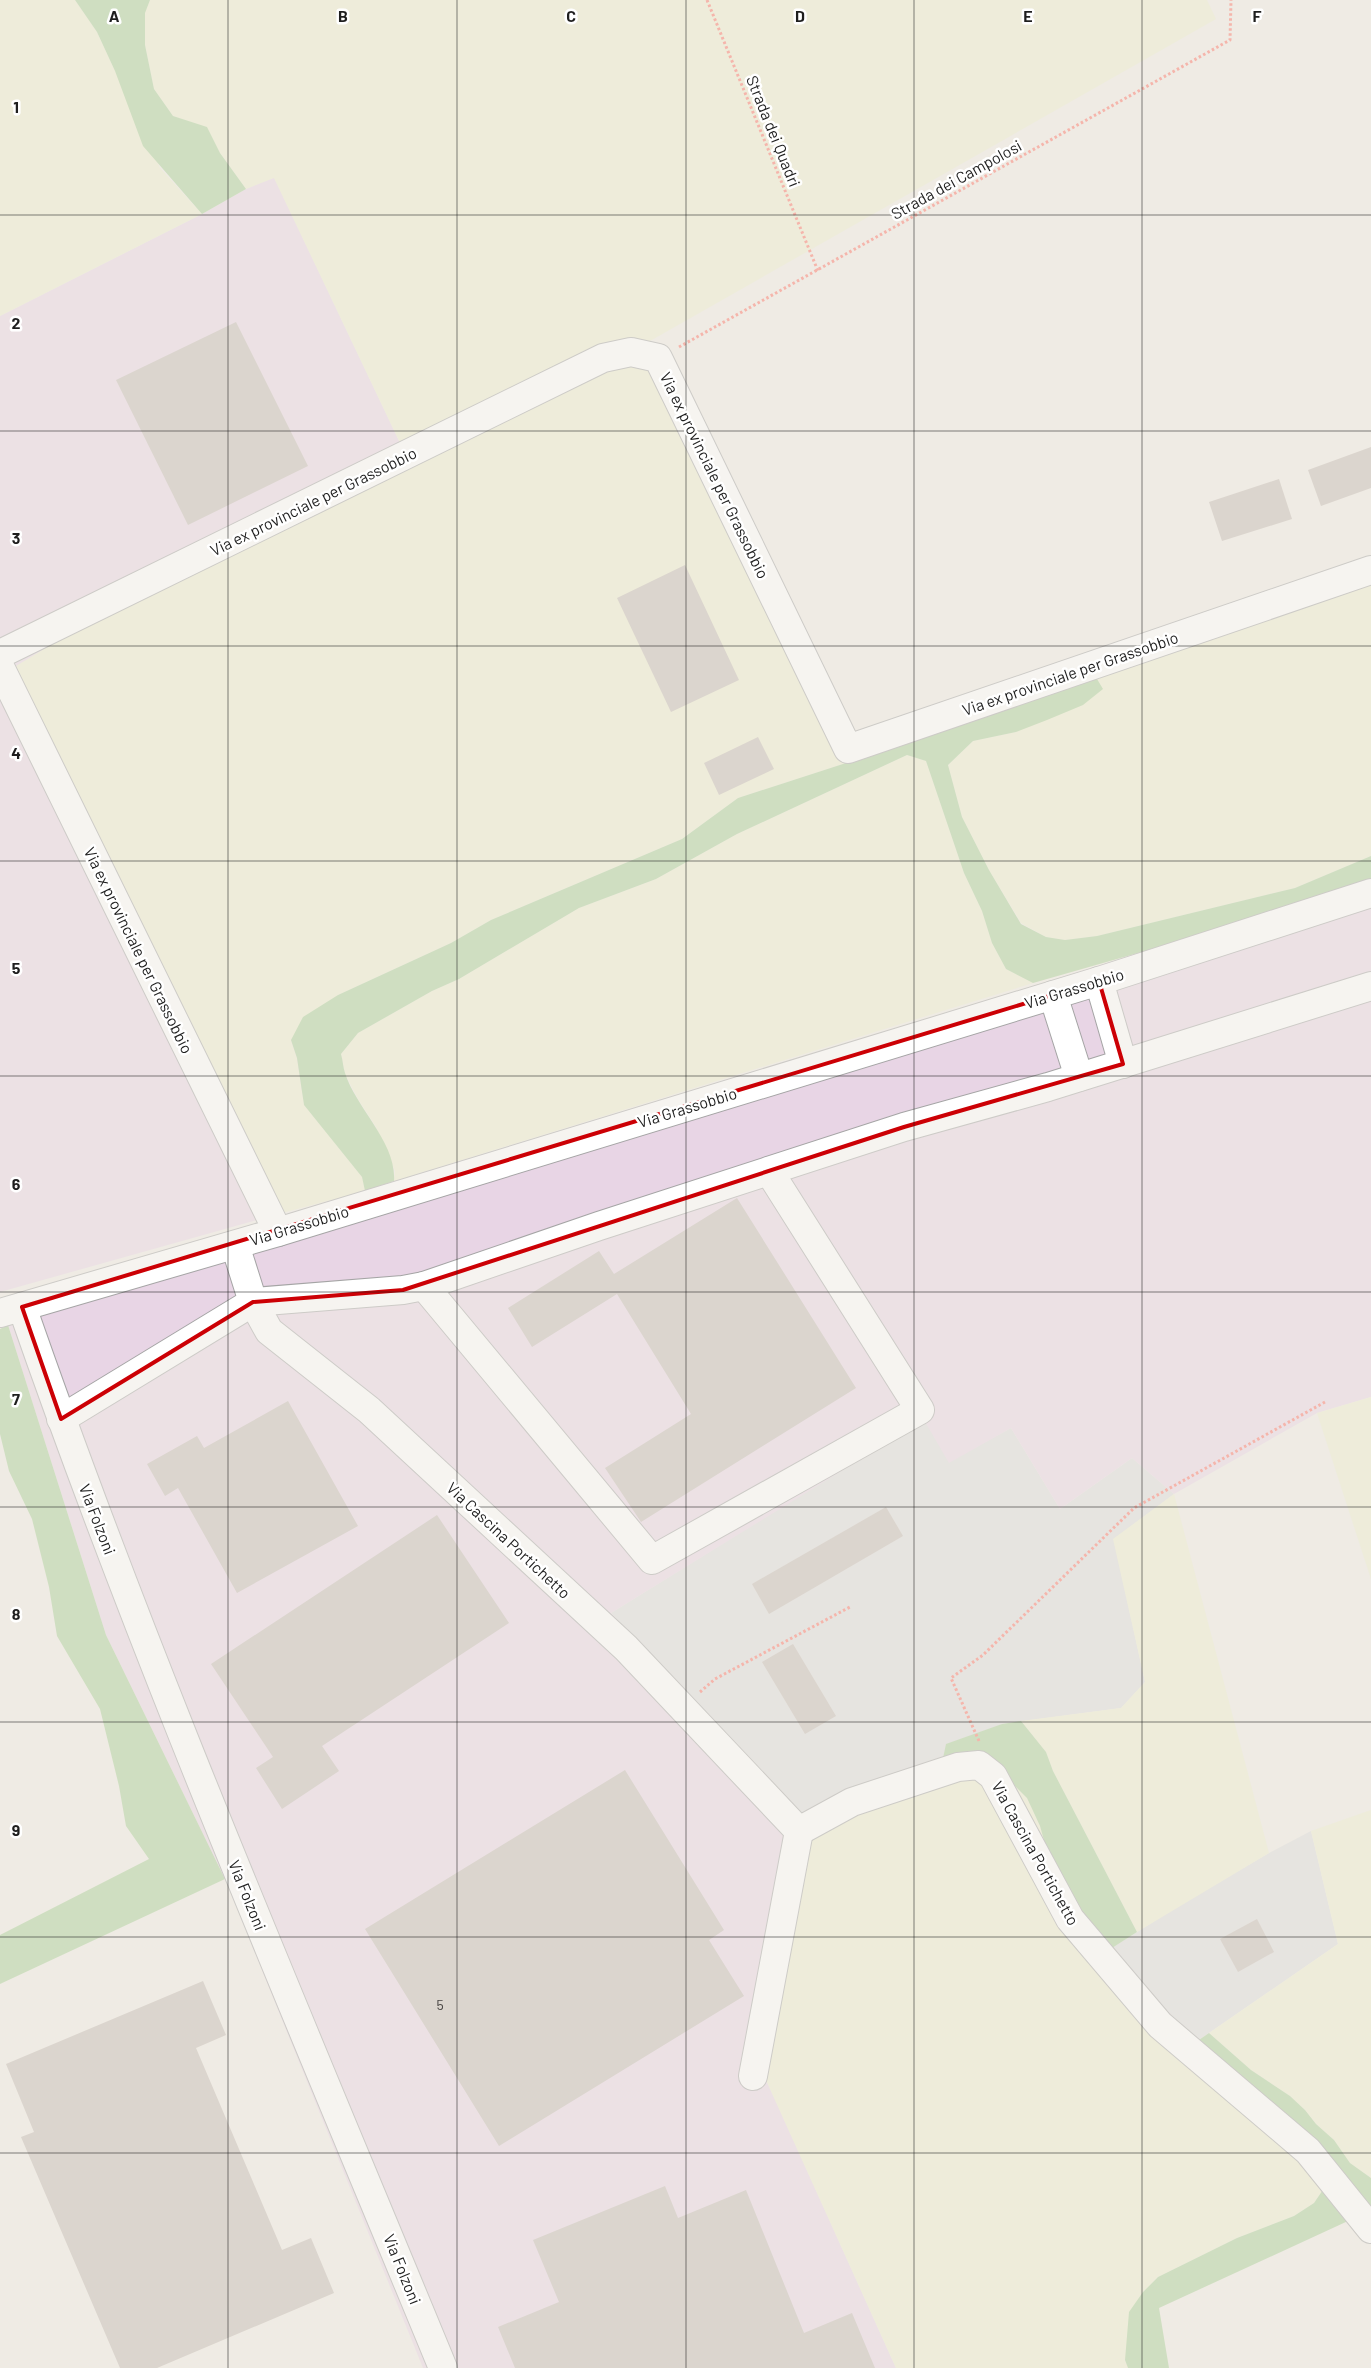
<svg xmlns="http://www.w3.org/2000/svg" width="1371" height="2368" viewBox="0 0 1371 2368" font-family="Barlow,sans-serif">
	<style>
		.residential { fill: #dcdbdb }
		.industrial { fill: #e8d5e5 }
		.farmland { fill: #edeece }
		.forest { fill: #a9cf97 }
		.building { fill: #c4bab3 }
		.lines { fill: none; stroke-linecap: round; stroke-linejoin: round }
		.minor-casing { stroke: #a5a5a5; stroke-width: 30 }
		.path { stroke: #fc7367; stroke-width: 3; stroke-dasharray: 2.5 2.5; stroke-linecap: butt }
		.minor { stroke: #fff; stroke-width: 28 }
		.marked { fill: none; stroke: #cc0005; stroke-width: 4; stroke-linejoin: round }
		.grid { fill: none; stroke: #1e1e1e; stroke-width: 1; stroke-opacity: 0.55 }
		.labels { text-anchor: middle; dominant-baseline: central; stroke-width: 5; stroke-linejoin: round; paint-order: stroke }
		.number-label { font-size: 14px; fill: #484543 }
		.street-label { font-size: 16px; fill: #1e1e1e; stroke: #fff }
		.grid-label { font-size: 16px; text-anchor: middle; font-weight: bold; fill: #1e1e1e; stroke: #fff; stroke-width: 5; stroke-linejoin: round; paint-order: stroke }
	</style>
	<rect width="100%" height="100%" fill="#efebe4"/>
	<g class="residential">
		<polygon points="924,1419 949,1462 1011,1428 1060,1509 1132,1458 1174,1494 1114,1539 1145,1682 1121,1708 1002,1724 939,1779 814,1829 611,1613"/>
		<polygon points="1311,1831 1338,1944 1177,2055 1091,1961 1172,1910 1269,1853"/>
	</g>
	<g class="industrial">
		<polygon points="274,177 410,464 282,1213 0,1292 0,316 202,214 246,189"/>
		<polygon points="1371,907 1371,1397 1317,1413 1174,1494 1132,1458 1060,1509 1011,1428 949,1463 924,1420 611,1613 814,1829 765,2077 896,2368 423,2368 225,1879 106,1635 8,1325"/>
	</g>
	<g class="farmland">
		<polygon points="0,0 75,0 97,32 160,168 202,214 0,316"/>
		<polygon points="150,0 1207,0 1216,19 650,341 846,763 738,798 682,839 491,920 451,943 338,995 291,1040 297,1058 304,1105 362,1177 365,1191 282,1213 156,967 16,666 109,610 410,464 274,178 246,189 220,153 207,128 173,116 154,89 145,45 145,12"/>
		<polygon points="1371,584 1371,856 1295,888 1097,936 1065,940 1046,937 1021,923 989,870 962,817 948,765 973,741 1016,732 1094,674"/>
		<polygon points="907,755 926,761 964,873 982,911 992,943 1006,969 1033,983 394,1181 395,1171 376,1127 358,1099 345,1074 341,1054 358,1033 432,991 459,979 579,908 656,879 737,834"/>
		<polygon points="1371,1397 1371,1579 1317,1413"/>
		<polygon points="1174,1494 1269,1853 1137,1932 1053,1771 1046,1752 1021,1721 1121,1708 1145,1682 1113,1539"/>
		<polygon points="990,1761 1027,1798 1040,1826 1050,1862 1092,1961 1337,2169 1314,2203 1294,2216 1237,2238 1158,2277 1143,2292 1125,2360 1128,2368 896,2368 765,2078 814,1829"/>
		<polygon points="1371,1810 1371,2178 1350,2163 1334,2140 1316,2124 1305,2110 1290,2096 1251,2070 1209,2033 1338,1944 1311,1831"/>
	</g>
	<g class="forest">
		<polygon points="75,0 150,0 145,13 145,45 154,89 173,116 207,127 220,153 246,189 202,214 143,146 115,71 97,32"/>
		<path d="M1094 674 1103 689 1083 705 1047 720 1016 732 973 741 948 765 962 817 989 870 1021 924 1046 937 1065 940 1097 936 1295 888 1371 856V879L1145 951 1033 983 1006 969 992 943 982 911 964 873 926 761 907 755 737 834 656 879 579 908 459 979 432 991 358 1033 341 1054C343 1061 343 1067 345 1073 356 1108 397 1143 394 1181L365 1191 362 1177 304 1105 297 1058 291 1040 303 1017 338 995 451 943 491 920 682 839 738 798 846 763Z"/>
		<polygon points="8,1325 106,1635 225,1879 0,1984 0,1935 149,1859 126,1826 119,1786 100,1709 57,1636 49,1587 32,1519 9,1471 0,1434 0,1329"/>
		<polygon points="1021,1721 1046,1752 1053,1771 1137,1932 1112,1948 1073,1907 1050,1862 1040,1826 1027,1798 990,1761 942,1763 946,1744 1002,1724"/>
		<polygon points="1209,2033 1251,2070 1290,2096 1305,2110 1316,2124 1334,2140 1350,2163 1371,2178 1371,2224 1348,2221 1159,2308 1169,2368 1128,2368 1125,2360 1129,2312 1143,2292 1158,2277 1237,2238 1294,2216 1314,2203 1337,2169 1196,2042"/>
	</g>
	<g class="building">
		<polygon points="236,322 308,466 188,525 116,380"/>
		<polygon points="1371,447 1371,488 1321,506 1308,470"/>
		<polygon points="1279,479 1292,519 1222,541 1209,502"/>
		<polygon points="685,565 739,680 671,712 617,598"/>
		<polygon points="758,737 774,769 719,795 704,763"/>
		<polygon points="737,1198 856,1388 641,1522 605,1468 691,1414 617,1294 532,1347 508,1308 599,1251 614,1274"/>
		<polygon points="288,1401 358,1526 237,1593 178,1488 165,1496 147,1464 197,1436 204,1448"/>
		<polygon points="886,1507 903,1536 769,1614 752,1584"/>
		<polygon points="437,1515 509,1623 322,1746 339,1771 282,1809 256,1768 273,1757 211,1664"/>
		<polygon points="793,1644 836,1716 805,1734 762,1662"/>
		<polygon points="625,1770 724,1930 709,1940 744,1996 499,2146 365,1929"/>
		<polygon points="1257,1919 1274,1952 1238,1972 1220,1939"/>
		<polygon points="203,1981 226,2035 196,2048 282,2250 311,2238 334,2293 157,2368 120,2368 21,2137 34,2132 6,2064"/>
		<polygon points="665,2186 678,2218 746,2190 804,2333 852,2313 875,2368 515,2368 498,2327 559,2302 533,2240"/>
	</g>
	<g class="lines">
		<defs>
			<g id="minor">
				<polyline points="0,654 603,358 631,352 658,358 848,749 1371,570"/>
				<polyline points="0,667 278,1232"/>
				<polyline points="1099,981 1123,1064"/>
				<polyline points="1053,995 1079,1077"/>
				<polyline points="235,1245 253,1302 269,1331 369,1410 626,1648 799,1831 852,1802 958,1767 979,1765 993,1776 1070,1919 1160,2025 1308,2151 1371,2229"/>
				<polyline points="424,1286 652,1560 920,1410 769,1171"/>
				<path d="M22 1307C147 1667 298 2016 443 2368"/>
				<polyline points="0,1313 278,1232 1099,981 1371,893"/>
				<polyline points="61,1419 253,1302 403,1290 424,1286 599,1226 904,1127 1048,1087 1371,986"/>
				<polyline points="753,2076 799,1831"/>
			</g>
		</defs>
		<use href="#minor" class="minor-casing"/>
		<g class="path">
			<polyline points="707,0 818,271"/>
			<polyline points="679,347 1230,40 1231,0"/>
			<polyline points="700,1692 715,1679 850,1607"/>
			<polyline points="979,1741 951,1678 983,1655 1134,1508 1325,1402"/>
		</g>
		<use href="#minor" class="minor"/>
	</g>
	<path d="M0 0H1371V2368H0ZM1099 981 1123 1064 904 1127 403 1290 253 1302 61 1419 22 1307Z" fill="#efebe4" fill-opacity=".55" fill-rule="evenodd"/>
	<path class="marked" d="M1099 981 1123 1064 904 1127 403 1290 253 1302 61 1419 22 1307Z"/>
	<path class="grid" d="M228 0V2368M457 0V2368M686 0V2368M914 0V2368M1142 0V2368M0 215H1371M0 431H1371M0 646H1371M0 861H1371M0 1076H1371M0 1292H1371M0 1507H1371M0 1722H1371M0 1937H1371M0 2153H1371"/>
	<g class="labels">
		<g class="number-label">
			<text x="440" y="2004">5</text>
		</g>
		<g class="street-label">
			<text transform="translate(774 131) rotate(68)">Strada dei Quadri</text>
			<text transform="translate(956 179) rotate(-29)">Strada dei Campolosi</text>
			<text transform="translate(715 475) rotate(64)">Via ex provinciale per Grassobbio</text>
			<text transform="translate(313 501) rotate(-26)">Via ex provinciale per Grassobbio</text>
			<text transform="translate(1070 673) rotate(-19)">Via ex provinciale per Grassobbio</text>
			<text transform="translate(139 950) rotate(64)">Via ex provinciale per Grassobbio</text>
			<text transform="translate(1074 988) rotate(-17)">Via Grassobbio</text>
			<text transform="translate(687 1107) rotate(-17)">Via Grassobbio</text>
			<text transform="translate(299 1225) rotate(-17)">Via Grassobbio</text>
			<text transform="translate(98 1519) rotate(69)">Via Folzoni</text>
			<text transform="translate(509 1540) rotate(43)">Via Cascina Portichetto</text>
			<text transform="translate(1036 1853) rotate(61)">Via Cascina Portichetto</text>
			<text transform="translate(248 1895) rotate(68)">Via Folzoni</text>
			<text transform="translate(403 2269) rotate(68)">Via Folzoni</text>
		</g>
	</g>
	<g class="grid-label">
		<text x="114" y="22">A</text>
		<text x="343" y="22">B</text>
		<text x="571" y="22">C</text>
		<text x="800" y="22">D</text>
		<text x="1028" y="22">E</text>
		<text x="1257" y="22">F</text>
		<text x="16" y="113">1</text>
		<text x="16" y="329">2</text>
		<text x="16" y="544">3</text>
		<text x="16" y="759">4</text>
		<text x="16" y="974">5</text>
		<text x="16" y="1190">6</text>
		<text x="16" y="1405">7</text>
		<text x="16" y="1620">8</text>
		<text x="16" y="1836">9</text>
	</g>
</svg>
